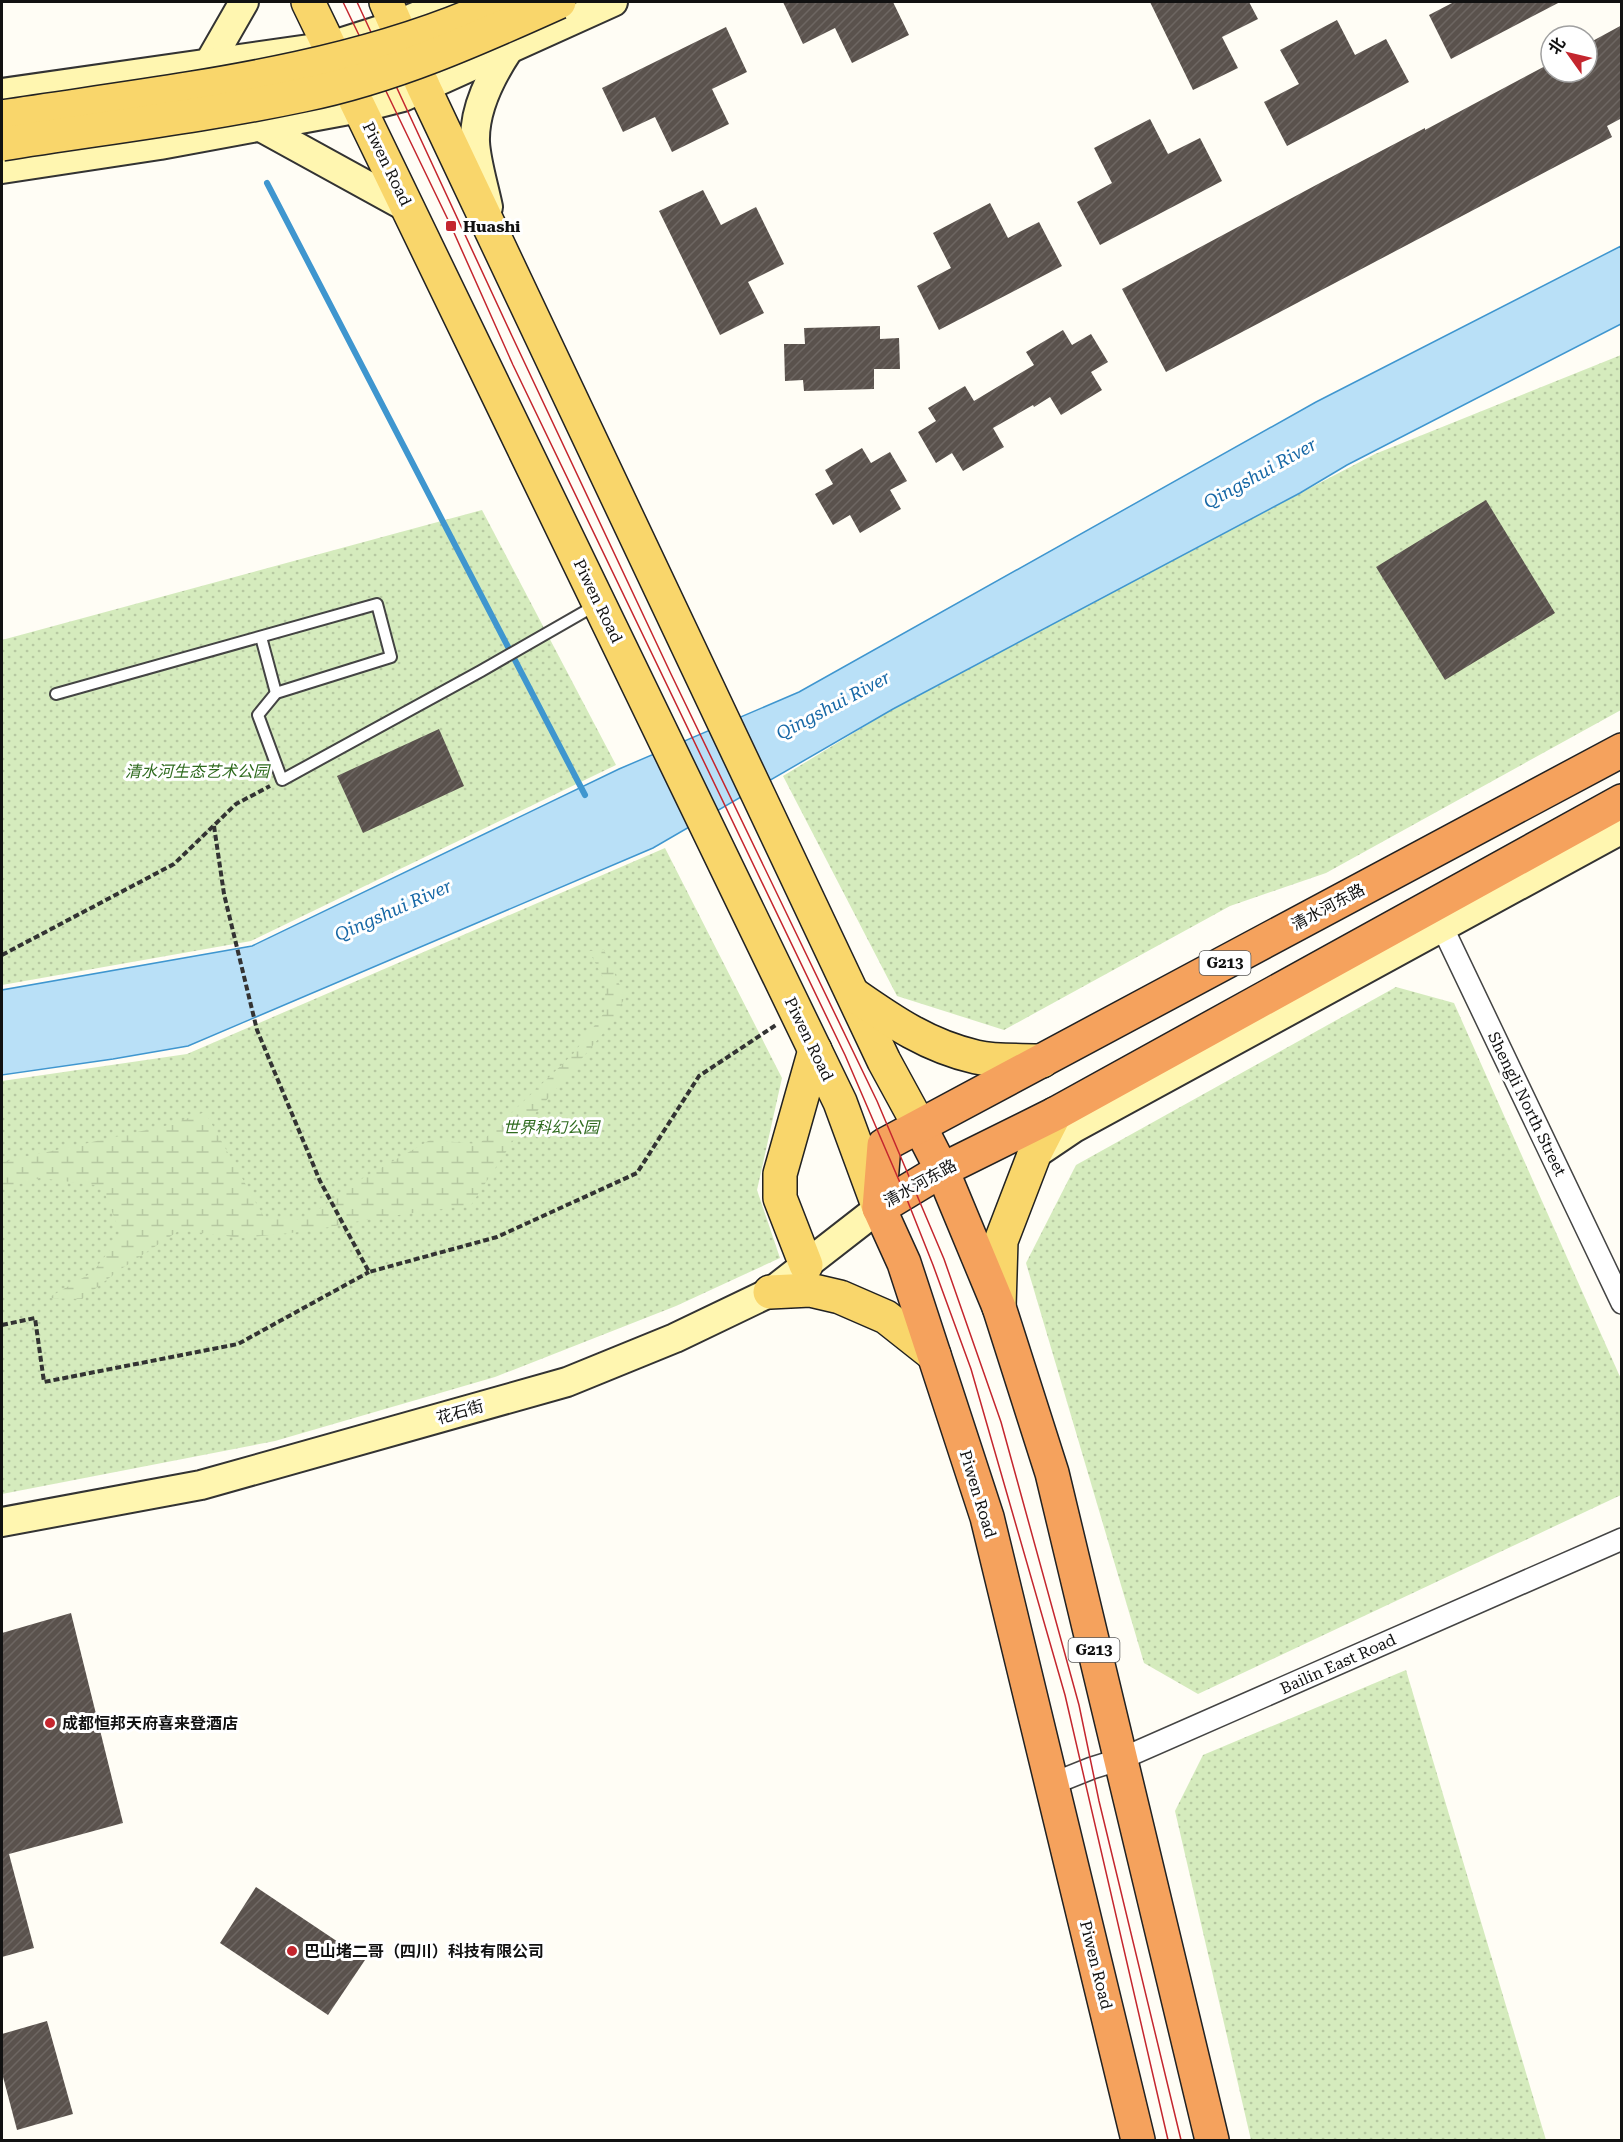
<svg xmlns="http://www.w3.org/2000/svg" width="1623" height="2142" viewBox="0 0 1623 2142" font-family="'Roboto Serif','Noto Sans SC',serif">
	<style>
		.grass { fill: url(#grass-dots) }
		.wetland { fill: url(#wetland-marsh) }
		.water { fill: #b9e0f7; stroke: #3f96cf; stroke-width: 1.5 }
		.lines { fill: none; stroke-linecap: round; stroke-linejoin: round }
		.stream { stroke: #3f96cf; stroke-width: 6 }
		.building { fill: url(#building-hatch) }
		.lane-casing { stroke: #444; stroke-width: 14 }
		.street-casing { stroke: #444; stroke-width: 24 }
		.secondary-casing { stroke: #333; stroke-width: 32 }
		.primary-casing { stroke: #222; stroke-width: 36 }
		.highway-casing { stroke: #222; stroke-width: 36 }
		.path { stroke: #333; stroke-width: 4; stroke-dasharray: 6 3; stroke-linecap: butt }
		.lane { stroke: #fff; stroke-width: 10 }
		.street { stroke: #fff; stroke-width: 21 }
		.secondary { stroke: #fff6b0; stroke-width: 28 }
		.primary { stroke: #f9d66b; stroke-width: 33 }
		.highway { stroke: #f5a25d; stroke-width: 33 }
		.tram { stroke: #c4262e; stroke-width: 1.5 }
		.primary-bridge-casing { stroke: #222; stroke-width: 36; stroke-linecap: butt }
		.primary-bridge { stroke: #f9d66b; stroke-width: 33 }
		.poi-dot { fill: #c4262e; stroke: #fff; stroke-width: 2 }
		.labels { text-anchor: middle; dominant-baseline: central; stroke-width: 6; stroke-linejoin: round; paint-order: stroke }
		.shield { fill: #fff; stroke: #585858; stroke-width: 1.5 }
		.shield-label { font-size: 15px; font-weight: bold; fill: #111 }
		.street-label { font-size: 16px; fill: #111; stroke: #fff }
		.poi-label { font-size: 16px; font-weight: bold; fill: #111; stroke: #fff; text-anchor: start }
		.park-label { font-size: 16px; font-style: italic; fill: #2f6b1f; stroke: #fff }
		.water-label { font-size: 18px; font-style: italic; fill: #1768a6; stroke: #fff }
	</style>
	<defs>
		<pattern id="grass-dots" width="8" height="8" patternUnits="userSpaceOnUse" patternTransform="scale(1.5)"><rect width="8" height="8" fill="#d5ebbd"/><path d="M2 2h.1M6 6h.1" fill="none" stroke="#b6c8a1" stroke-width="1.8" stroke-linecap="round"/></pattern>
		<pattern id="wetland-marsh" width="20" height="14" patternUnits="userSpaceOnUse" patternTransform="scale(1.5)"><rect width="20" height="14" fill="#d5ebbd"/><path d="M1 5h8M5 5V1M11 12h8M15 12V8" fill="none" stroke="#b6c8a1"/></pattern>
		<pattern id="building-hatch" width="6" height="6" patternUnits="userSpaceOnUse" patternTransform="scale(1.5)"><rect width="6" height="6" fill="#5a524d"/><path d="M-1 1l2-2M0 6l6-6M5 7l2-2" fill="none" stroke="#6d6662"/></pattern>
	</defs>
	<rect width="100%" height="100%" fill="#fffdf5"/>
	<g class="grass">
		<polygon points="1621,355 1621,710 1326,873 1230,906 1004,1030 897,996 783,776 919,693 1375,454"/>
		<polygon points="482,510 616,765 251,941 2,985 2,640"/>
		<polygon points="665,848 782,1078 757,1190 780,1258 676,1306 495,1377 275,1441 2,1494 2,1081 187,1054"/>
		<polygon points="1396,987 1454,1003 1621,1379 1621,1495 1198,1694 1144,1663 1026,1263 1076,1165"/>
		<polygon points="1406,1670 1546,2140 1251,2140 1175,1811 1203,1755"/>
	</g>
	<polygon class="wetland" points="604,950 625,997 611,1024 517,1135 471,1205 370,1219 309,1231 241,1238 180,1230 118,1271 82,1299 48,1298 93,1272 121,1235 102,1186 40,1178 2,1189 2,1162 169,1125 205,1112 264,1217 304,1220 363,1178 430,1140 479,1144 573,1054 604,1013 606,983 589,951"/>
	<polygon class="water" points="1621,246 1621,324 1347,465 1300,493 893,709 653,848 188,1046 113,1059 2,1075 2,990 252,946 619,769 799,692 1316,402"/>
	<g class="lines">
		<polyline class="stream" points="267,183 585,795"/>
	</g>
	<g class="building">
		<polygon points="783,2 893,2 909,35 852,63 835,28 803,44"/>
		<polygon points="1150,2 1249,2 1258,19 1222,37 1238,68 1193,90"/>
		<polygon points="1454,2 1560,2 1451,59 1429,15"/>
		<polygon points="1337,20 1355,55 1386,39 1409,82 1287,146 1264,102 1299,84 1280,50"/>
		<polygon points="1622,25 1622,118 1607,126 1612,137 1166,372 1122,289 1318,184 1425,128 1425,130 1551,63 1551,72 1587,72 1587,44"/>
		<polygon points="726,27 747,72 712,89 729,124 672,152 655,117 623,132 602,88"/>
		<polygon points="1150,119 1168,154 1200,138 1222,181 1100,245 1077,202 1112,183 1094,148"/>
		<polygon points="703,190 721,225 756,207 784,264 748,282 764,313 720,335 659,211"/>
		<polygon points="990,203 1008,238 1039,222 1062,266 939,330 917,286 951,268 933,233"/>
		<polygon points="880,326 880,339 899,338 900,369 874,369 874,389 804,391 803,380 785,381 784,344 805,344 804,328"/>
		<polygon points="1063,330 1072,345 1091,334 1108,362 1091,372 1102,390 1061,415 1050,397 1034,407 1033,405 993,428 1004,447 963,471 952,453 936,463 918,432 936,421 928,408 965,386 974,401 1034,365 1026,352"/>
		<polygon points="862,448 871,463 890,452 907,481 890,490 901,509 860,533 850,515 833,525 815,494 833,484 825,470"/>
		<polygon points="1486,500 1555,613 1445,680 1376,567"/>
		<polygon points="439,729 464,786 363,833 337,776"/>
		<polygon points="71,1613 123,1823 9,1854 34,1948 2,1957 2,1633"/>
		<polygon points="256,1887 365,1960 328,2015 220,1943"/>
		<polygon points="47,2021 73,2114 17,2130 2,2073 2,2034"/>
	</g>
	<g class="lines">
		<defs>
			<g id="lane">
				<polyline points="261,637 276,693"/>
				<polyline points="56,694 377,604 391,657 276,693 258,715 282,780 481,671 596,605"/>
			</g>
			<g id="street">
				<polyline points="1436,914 1622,1303"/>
				<polyline points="1052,1784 1092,1768 1121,1759 1622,1539"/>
			</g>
			<g id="secondary">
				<polyline points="209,63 244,2"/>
				<polyline points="2,93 330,46 396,25 451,2"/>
				<polyline points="259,126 408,208"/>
				<polyline points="2,169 160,145 360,108 403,97 613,2"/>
				<path d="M488 207C484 187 476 162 475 142 474 108 491 76 509 49"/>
				<polyline points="1034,1155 1074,1128 1622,829"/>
				<polyline points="2,1522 201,1485 567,1382 675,1338 771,1292 879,1208"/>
			</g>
			<g id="primary">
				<polyline points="308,2 840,1102 879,1208"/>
				<polyline points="386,2 424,88 884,1061 920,1127"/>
				<path d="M853 994C893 1022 928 1046 976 1057 997 1062 1021 1060 1042 1061"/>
				<polyline points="806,1265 780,1198 780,1174 815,1050"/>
				<polyline points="770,1292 810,1290 840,1297 886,1317 934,1355"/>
				<polyline points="999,1307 1001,1241 1034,1155 1055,1114"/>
			</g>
			<g id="highway">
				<polyline points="920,1127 942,1170 999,1307 1052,1473 1212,2140"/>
				<polyline points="879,1208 942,1170 1055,1114 1622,801"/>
				<polyline points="1138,2140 987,1517 904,1263 879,1208 884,1145 1622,750"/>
			</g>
		</defs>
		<use href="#lane" class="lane-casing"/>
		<use href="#street" class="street-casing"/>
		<use href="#secondary" class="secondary-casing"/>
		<use href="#primary" class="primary-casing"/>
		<use href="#highway" class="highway-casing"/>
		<g class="path">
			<polyline points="214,826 224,894 257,1030 320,1181 369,1272 497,1237 637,1173 699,1076 776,1025"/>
			<polyline points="2,955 174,864 236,804 270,786"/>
			<polyline points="2,1325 35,1318 44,1382 238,1344 369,1272"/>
		</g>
		<use href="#lane" class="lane"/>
		<use href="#street" class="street"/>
		<use href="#secondary" class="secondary"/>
		<use href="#primary" class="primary"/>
		<use href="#highway" class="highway"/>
		<g class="tram">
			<polyline points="343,2 451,226 513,365 845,1055 904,1192 933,1265 971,1369 1065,1695 1168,2140"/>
			<polyline points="357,2 512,336 671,674 877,1101 944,1259 1001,1422 1079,1705 1099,1801 1181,2140"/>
		</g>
		<defs>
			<g id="primary-bridge">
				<path d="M2 117C168 91 349 74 503 2"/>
				<path d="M2 144C102 128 204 116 303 95 392 77 477 39 559 2"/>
			</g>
		</defs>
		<use href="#primary-bridge" class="primary-bridge-casing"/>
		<use href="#primary-bridge" class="primary-bridge"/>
	</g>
	<g class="poi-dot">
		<rect x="445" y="220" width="12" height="12" rx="3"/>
		<circle cx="50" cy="1723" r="6"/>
		<circle cx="292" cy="1951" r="6"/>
	</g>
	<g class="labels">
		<g class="shield">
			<rect x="1199.5" y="951" width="51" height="24" rx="4.5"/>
			<rect x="1068.5" y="1638" width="51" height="24" rx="4.5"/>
		</g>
		<g class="shield-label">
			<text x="1225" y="963">G213</text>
			<text x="1094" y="1650">G213</text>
		</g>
		<g class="street-label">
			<text transform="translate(387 164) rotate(64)">Piwen Road</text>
			<text transform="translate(598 601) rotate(64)">Piwen Road</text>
			<text transform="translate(1328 907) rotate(-28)">清水河东路</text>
			<text transform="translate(809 1039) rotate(64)">Piwen Road</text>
			<text transform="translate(1527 1104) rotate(64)">Shengli North Street</text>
			<text transform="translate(920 1183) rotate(-29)">清水河东路</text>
			<text transform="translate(460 1412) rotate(-16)">花石街</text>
			<text transform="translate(978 1494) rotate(73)">Piwen Road</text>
			<text transform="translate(1338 1664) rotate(-24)">Bailin East Road</text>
			<text transform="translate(1096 1965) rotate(76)">Piwen Road</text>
		</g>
		<g class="poi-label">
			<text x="463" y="226">Huashi</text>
			<text x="62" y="1723">成都恒邦天府喜来登酒店</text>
			<text x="304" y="1951">巴山堵二哥（四川）科技有限公司</text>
		</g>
		<g class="park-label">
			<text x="197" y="771">清水河生态艺术公园</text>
			<text x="551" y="1127">世界科幻公园</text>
		</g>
		<g class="water-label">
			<text transform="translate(1260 473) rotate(-29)">Qingshui River</text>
			<text transform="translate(833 705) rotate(-28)">Qingshui River</text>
			<text transform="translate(393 910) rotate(-24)">Qingshui River</text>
		</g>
	</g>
	<rect width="1623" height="2142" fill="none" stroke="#111111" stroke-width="6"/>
	<g transform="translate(1569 54) rotate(304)"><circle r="28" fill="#ffffff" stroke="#a0a0a0" stroke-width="1.5"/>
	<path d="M0-4.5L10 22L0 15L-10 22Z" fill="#c4262e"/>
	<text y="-9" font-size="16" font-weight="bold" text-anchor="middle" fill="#111111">北</text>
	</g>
</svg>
